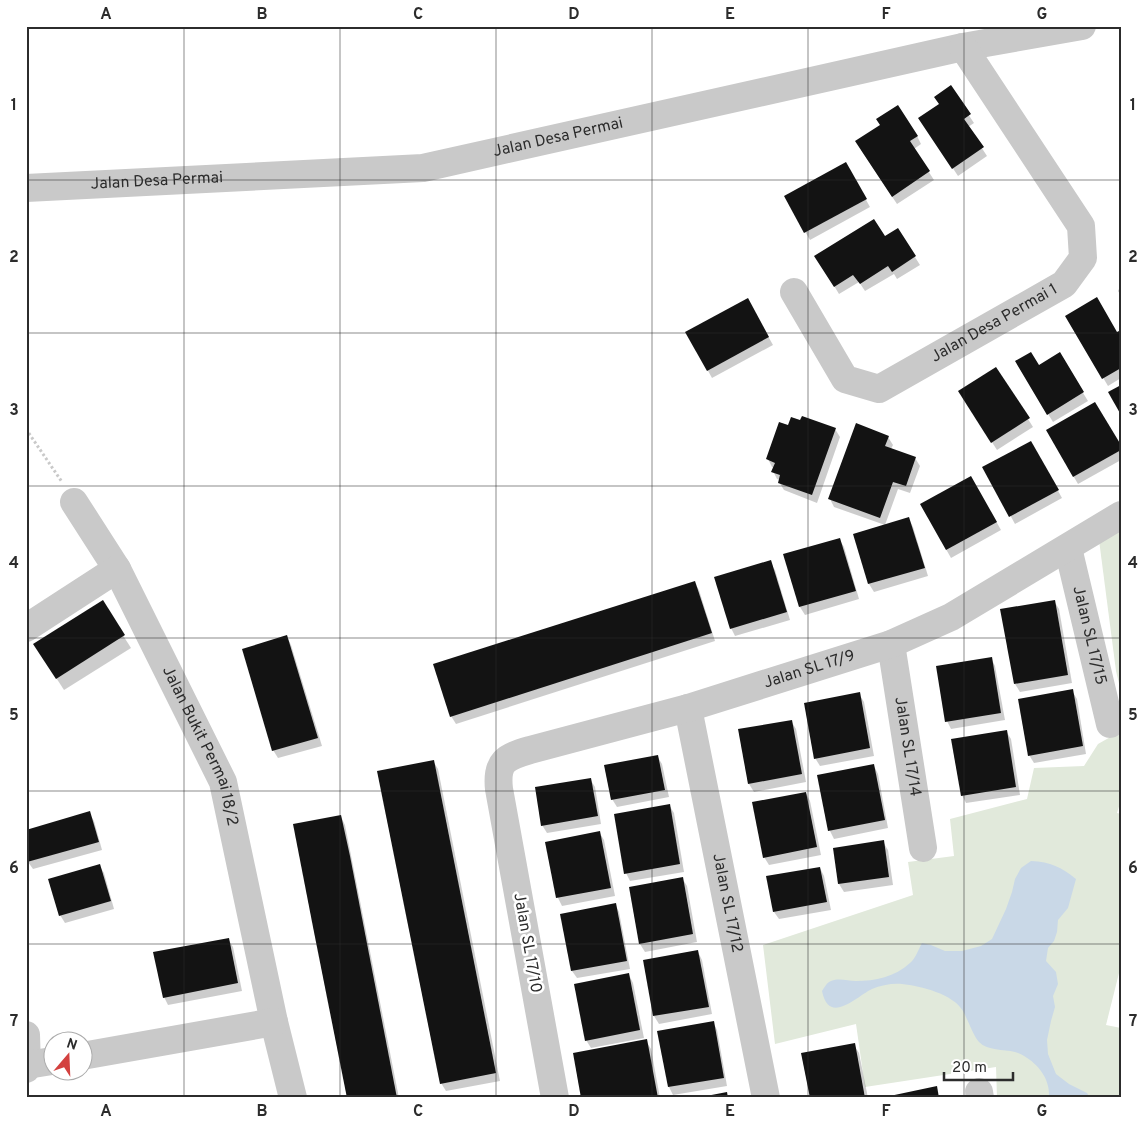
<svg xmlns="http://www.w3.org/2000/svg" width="1147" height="1124" viewBox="0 0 1147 1124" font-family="Overpass,sans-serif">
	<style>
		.green { fill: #e1e9db }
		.water { fill: #c9d8e7 }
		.shadow { fill: #0003 }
		.building { fill: #131313 }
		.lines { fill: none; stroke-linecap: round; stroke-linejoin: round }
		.path { stroke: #c9c9c9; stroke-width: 3; stroke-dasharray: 2.5 2.5; stroke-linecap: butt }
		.minor { stroke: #c9c9c9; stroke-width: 28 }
		.grid { fill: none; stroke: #2c2c2c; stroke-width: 1; stroke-opacity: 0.55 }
		.labels { text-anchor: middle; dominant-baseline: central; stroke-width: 5; stroke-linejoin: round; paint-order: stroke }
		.street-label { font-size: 16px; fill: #2c2c2c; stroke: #fff }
		.neatline { fill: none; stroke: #2c2c2c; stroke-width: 2 }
		.grid-label { font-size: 16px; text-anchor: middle; font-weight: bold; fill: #2c2c2c }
	</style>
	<rect width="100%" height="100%" fill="#fff"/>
	<g class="green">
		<polygon points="1121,528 1121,692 1116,671 1099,540"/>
		<polygon points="1121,731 1121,800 1117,813 1121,814 1121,965 1106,1025 1121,1028 1121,1098 997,1098 996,1067 865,1087 856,1024 775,1044 763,945 913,895 908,862 954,856 950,819 1027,799 1034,768 1084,766 1098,744"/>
	</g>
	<path class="water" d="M1031 861C1051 862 1061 867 1076 879L1068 908 1058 920 1057 932 1054 941 1048 948 1046 961 1056 972 1058 984 1053 996 1055 1007 1051 1021 1047 1040 1048 1054 1056 1074 1069 1084 1087 1093 1090 1098H1049C1049 1094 1049 1090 1048 1086 1045 1071 1030 1057 1015 1052 1003 1049 988 1051 979 1042 974 1037 967 1018 963 1011 953 994 921 986 902 984 893 983 881 985 872 989 857 996 829 1026 822 991 824 988 826 984 829 982 838 977 847 981 856 981 875 981 895 977 910 963 916 958 918 950 922 943L931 945 945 951H962L981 946 992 939 1006 909 1012 892 1015 879 1021 868Z"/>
	<g class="shadow">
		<polygon points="950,87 974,123 968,127 987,156 958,176 925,126 940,105"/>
		<polygon points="917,136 921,144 914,149 934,180 897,204 861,150"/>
		<polygon points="846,164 870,207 810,240 785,197"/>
		<polygon points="898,230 920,265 897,279 894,274 865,291 859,282 839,294 816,256 884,238"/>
		<polygon points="1121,285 1121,296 1118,291"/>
		<polygon points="747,299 773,345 712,378 687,333"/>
		<polygon points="1067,317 1117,334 1121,332 1121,378 1108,386"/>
		<polygon points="1059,354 1088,401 1053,422 1016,362 1038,367"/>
		<polygon points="996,368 1033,427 997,450 964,399"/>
		<polygon points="789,427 835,429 840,437 817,503 784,490 779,482 780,480 777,479 773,471 774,468 772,467 768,459"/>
		<polygon points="1047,431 1121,448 1121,460 1078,484"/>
		<polygon points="888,437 893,445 891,449 915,458 920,466 910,493 898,489 885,525 834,507 830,499"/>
		<polygon points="1031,442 1062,498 1015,524 984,468"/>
		<polygon points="971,477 1001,530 951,558 921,505"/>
		<polygon points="909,519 913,527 928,576 874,592 869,584 854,534"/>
		<polygon points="839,539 844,547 859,599 805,615 800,607 784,555"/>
		<polygon points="770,562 775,570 790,620 735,636 731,628"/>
		<polygon points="694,582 699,590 715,641 456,724 451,716"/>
		<polygon points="1054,601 1059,609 1072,683 1020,692 1015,684"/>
		<polygon points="102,602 131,648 64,690 42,656"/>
		<polygon points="287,637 291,645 322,746 278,758 273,750"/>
		<polygon points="991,658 995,666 1005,720 951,729 947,721"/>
		<polygon points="1072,691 1077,699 1086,754 1034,763 1029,755"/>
		<polygon points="859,694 864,702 874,756 820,766 815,758"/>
		<polygon points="791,721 796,729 806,782 754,792 749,784"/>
		<polygon points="1006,731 1011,739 1020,795 966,803 962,795"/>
		<polygon points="657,756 662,764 669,797 617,807 612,799"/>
		<polygon points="433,761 438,769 500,1081 446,1091 441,1083"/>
		<polygon points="874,766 878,774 888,828 834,839 830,831"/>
		<polygon points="590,779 595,787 601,824 547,833 542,825"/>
		<polygon points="806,793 810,801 821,855 769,865 764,857"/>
		<polygon points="669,805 674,813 684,872 630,881 626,873"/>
		<polygon points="89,813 94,821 102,850 33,869 28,862 26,856 26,831"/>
		<polygon points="341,817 345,825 399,1098 348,1098"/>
		<polygon points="599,832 604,840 615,896 562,906 558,898 547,842"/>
		<polygon points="883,842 888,850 893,885 844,892 839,884 834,849"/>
		<polygon points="99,865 104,873 114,909 65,923 60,915"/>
		<polygon points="820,868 824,876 831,910 779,919 774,912"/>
		<polygon points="682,878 687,886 697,942 645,952 640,944"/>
		<polygon points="615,904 619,912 630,969 577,978 572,971"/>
		<polygon points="228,939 233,947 242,991 168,1005 164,997"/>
		<polygon points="698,952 702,960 712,1014 659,1024 654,1016"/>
		<polygon points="629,975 633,983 644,1038 591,1048 586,1040"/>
		<polygon points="713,1022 717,1030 727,1086 673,1095 669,1087 659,1032"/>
		<polygon points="646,1041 651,1049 660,1098 583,1098"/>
		<polygon points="854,1045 859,1053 868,1098 811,1098"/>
		<polygon points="504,1096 505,1098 492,1098"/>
	</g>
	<g class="building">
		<polygon points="951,85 971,114 964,119 984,147 952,169 918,118 939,104 934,97"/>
		<polygon points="898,105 918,136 910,141 930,171 892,197 855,141 880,125 876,119"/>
		<polygon points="846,162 867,199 804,233 784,196"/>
		<polygon points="874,219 885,236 898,228 916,256 892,272 888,266 860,284 853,275 834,287 814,256"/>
		<polygon points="1097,297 1117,332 1121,330 1121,368 1102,379 1065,316"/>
		<polygon points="748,298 769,337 707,371 685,332"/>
		<polygon points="1031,352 1039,365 1060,352 1084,392 1047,415 1015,361"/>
		<polygon points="996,367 1030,418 991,443 958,391"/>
		<polygon points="1121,385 1121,415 1108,392"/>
		<polygon points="1095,402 1121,445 1121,450 1073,477 1046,430"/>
		<polygon points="802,416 836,428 812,495 778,483 780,475 771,472 775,463 766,459 779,422 788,425 791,417 800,420"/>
		<polygon points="856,423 889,436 885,446 916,457 906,486 893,482 880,518 828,499"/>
		<polygon points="1031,441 1059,490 1009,517 982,467"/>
		<polygon points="971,476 997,522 946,550 920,504"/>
		<polygon points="909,517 925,568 868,584 853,534"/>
		<polygon points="840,538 856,591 799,607 783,554"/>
		<polygon points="771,560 787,612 730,629 714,577"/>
		<polygon points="695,581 712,633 450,717 433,664"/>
		<polygon points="103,600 125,635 56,679 33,644"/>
		<polygon points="1055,600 1068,675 1014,684 1000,609"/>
		<polygon points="287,635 318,738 272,751 242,649"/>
		<polygon points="992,657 1001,713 945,722 936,666"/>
		<polygon points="1073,689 1083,746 1028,756 1018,699"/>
		<polygon points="860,692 870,748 814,759 804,703"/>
		<polygon points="792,720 802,774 748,784 738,729"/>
		<polygon points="1007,730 1016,787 961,796 951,739"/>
		<polygon points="658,755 665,790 611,800 604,765"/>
		<polygon points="434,760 496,1073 440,1084 377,771"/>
		<polygon points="874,764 885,820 828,831 817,775"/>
		<polygon points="591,778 598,816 541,826 535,787"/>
		<polygon points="806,792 817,847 763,858 752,802"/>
		<polygon points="670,804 680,864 624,874 614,814"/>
		<polygon points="90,811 99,842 27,862 26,830"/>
		<polygon points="341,815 350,856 397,1098 347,1098 313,927 293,824"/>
		<polygon points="600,831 611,888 556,898 545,842"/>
		<polygon points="884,840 889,877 838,884 833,848"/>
		<polygon points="100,864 111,901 59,916 48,879"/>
		<polygon points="820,867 827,902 773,912 766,876"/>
		<polygon points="683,877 693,934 639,944 629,887"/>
		<polygon points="616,903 627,961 571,971 560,914"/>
		<polygon points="229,938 238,983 163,998 153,952"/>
		<polygon points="698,950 709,1007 653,1016 643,960"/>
		<polygon points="629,973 640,1030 585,1041 574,984"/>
		<polygon points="714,1021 724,1078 668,1087 657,1031"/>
		<polygon points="647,1039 658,1098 581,1098 573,1053"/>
		<polygon points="855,1043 865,1098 810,1098 801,1053"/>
		<polygon points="937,1086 939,1098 885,1098 885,1097"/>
		<polygon points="727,1092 728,1098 701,1098 701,1097"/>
	</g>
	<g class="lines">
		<polyline class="path" points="26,429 62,482"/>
		<g class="minor">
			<path id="s1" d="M26 188 423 168 963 47 1082 26"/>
			<path id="s2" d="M794 292 845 379 879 389 1064 284 1083 258 1081 226 963 47"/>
			<path id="s3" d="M74 502 117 569 223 782 274 1022 293 1098"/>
			<path id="s4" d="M1068 548 1110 724"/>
			<polyline points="26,628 117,569"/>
			<path id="s5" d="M891 644 923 848"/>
			<path id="s6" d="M688 708 766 1098"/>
			<polyline points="26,1035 27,1065 26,1069"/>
			<polyline points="82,1056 274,1022"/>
			<polyline points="27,1065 52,1061"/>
			<polyline points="979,1092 980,1098"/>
			<path id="s7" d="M555 1098 499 789C496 761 506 757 530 750L688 708 891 644 951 617 1121 515"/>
		</g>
	</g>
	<path class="grid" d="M184 26V1098M340 26V1098M496 26V1098M652 26V1098M808 26V1098M964 26V1098M26 180H1121M26 333H1121M26 486H1121M26 638H1121M26 791H1121M26 944H1121"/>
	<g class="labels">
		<g class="street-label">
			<text stroke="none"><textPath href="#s1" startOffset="536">Jalan Desa Permai</textPath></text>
			<text stroke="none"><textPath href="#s1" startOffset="131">Jalan Desa Permai</textPath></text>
			<text stroke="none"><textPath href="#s2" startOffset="269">Jalan Desa Permai 1</textPath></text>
			<text stroke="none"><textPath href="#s4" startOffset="90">Jalan SL 17/15</textPath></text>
			<text stroke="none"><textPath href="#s7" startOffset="662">Jalan SL 17/9</textPath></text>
			<text stroke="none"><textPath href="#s5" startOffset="104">Jalan SL 17/14</textPath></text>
			<text stroke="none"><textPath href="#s3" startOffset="276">Jalan Bukit Permai 18/2</textPath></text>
			<text stroke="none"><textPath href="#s6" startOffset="199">Jalan SL 17/12</textPath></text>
			<text transform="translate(527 943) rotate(80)">Jalan SL 17/10</text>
		</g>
	</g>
	<rect width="1147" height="1124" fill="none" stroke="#ffffff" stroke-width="55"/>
	<g transform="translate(68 1056) rotate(19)"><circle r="24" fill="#ffffff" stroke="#ababab"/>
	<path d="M0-4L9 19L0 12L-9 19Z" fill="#d3413f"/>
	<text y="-8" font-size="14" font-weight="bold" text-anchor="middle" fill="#2c2c2c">N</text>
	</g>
	<path d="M944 1072v8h69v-8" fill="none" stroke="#2c2c2c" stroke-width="2.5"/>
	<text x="952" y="1072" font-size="15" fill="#2c2c2c" stroke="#ffffff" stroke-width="4" paint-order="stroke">20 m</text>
	<rect x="28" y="28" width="1092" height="1068" class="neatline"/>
	<g class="grid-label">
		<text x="106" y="19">A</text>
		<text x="262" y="19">B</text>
		<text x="418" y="19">C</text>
		<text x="574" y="19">D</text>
		<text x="730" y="19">E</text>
		<text x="886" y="19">F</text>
		<text x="1042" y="19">G</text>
		<text x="14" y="110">1</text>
		<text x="1133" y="110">1</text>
		<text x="14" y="262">2</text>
		<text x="1133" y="262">2</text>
		<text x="14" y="415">3</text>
		<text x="1133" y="415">3</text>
		<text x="14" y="568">4</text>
		<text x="1133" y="568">4</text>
		<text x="14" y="720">5</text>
		<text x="1133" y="720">5</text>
		<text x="14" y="873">6</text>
		<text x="1133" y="873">6</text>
		<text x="14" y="1026">7</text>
		<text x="1133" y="1026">7</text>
		<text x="106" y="1116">A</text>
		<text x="262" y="1116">B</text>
		<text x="418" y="1116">C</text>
		<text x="574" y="1116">D</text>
		<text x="730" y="1116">E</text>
		<text x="886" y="1116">F</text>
		<text x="1042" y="1116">G</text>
	</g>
</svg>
